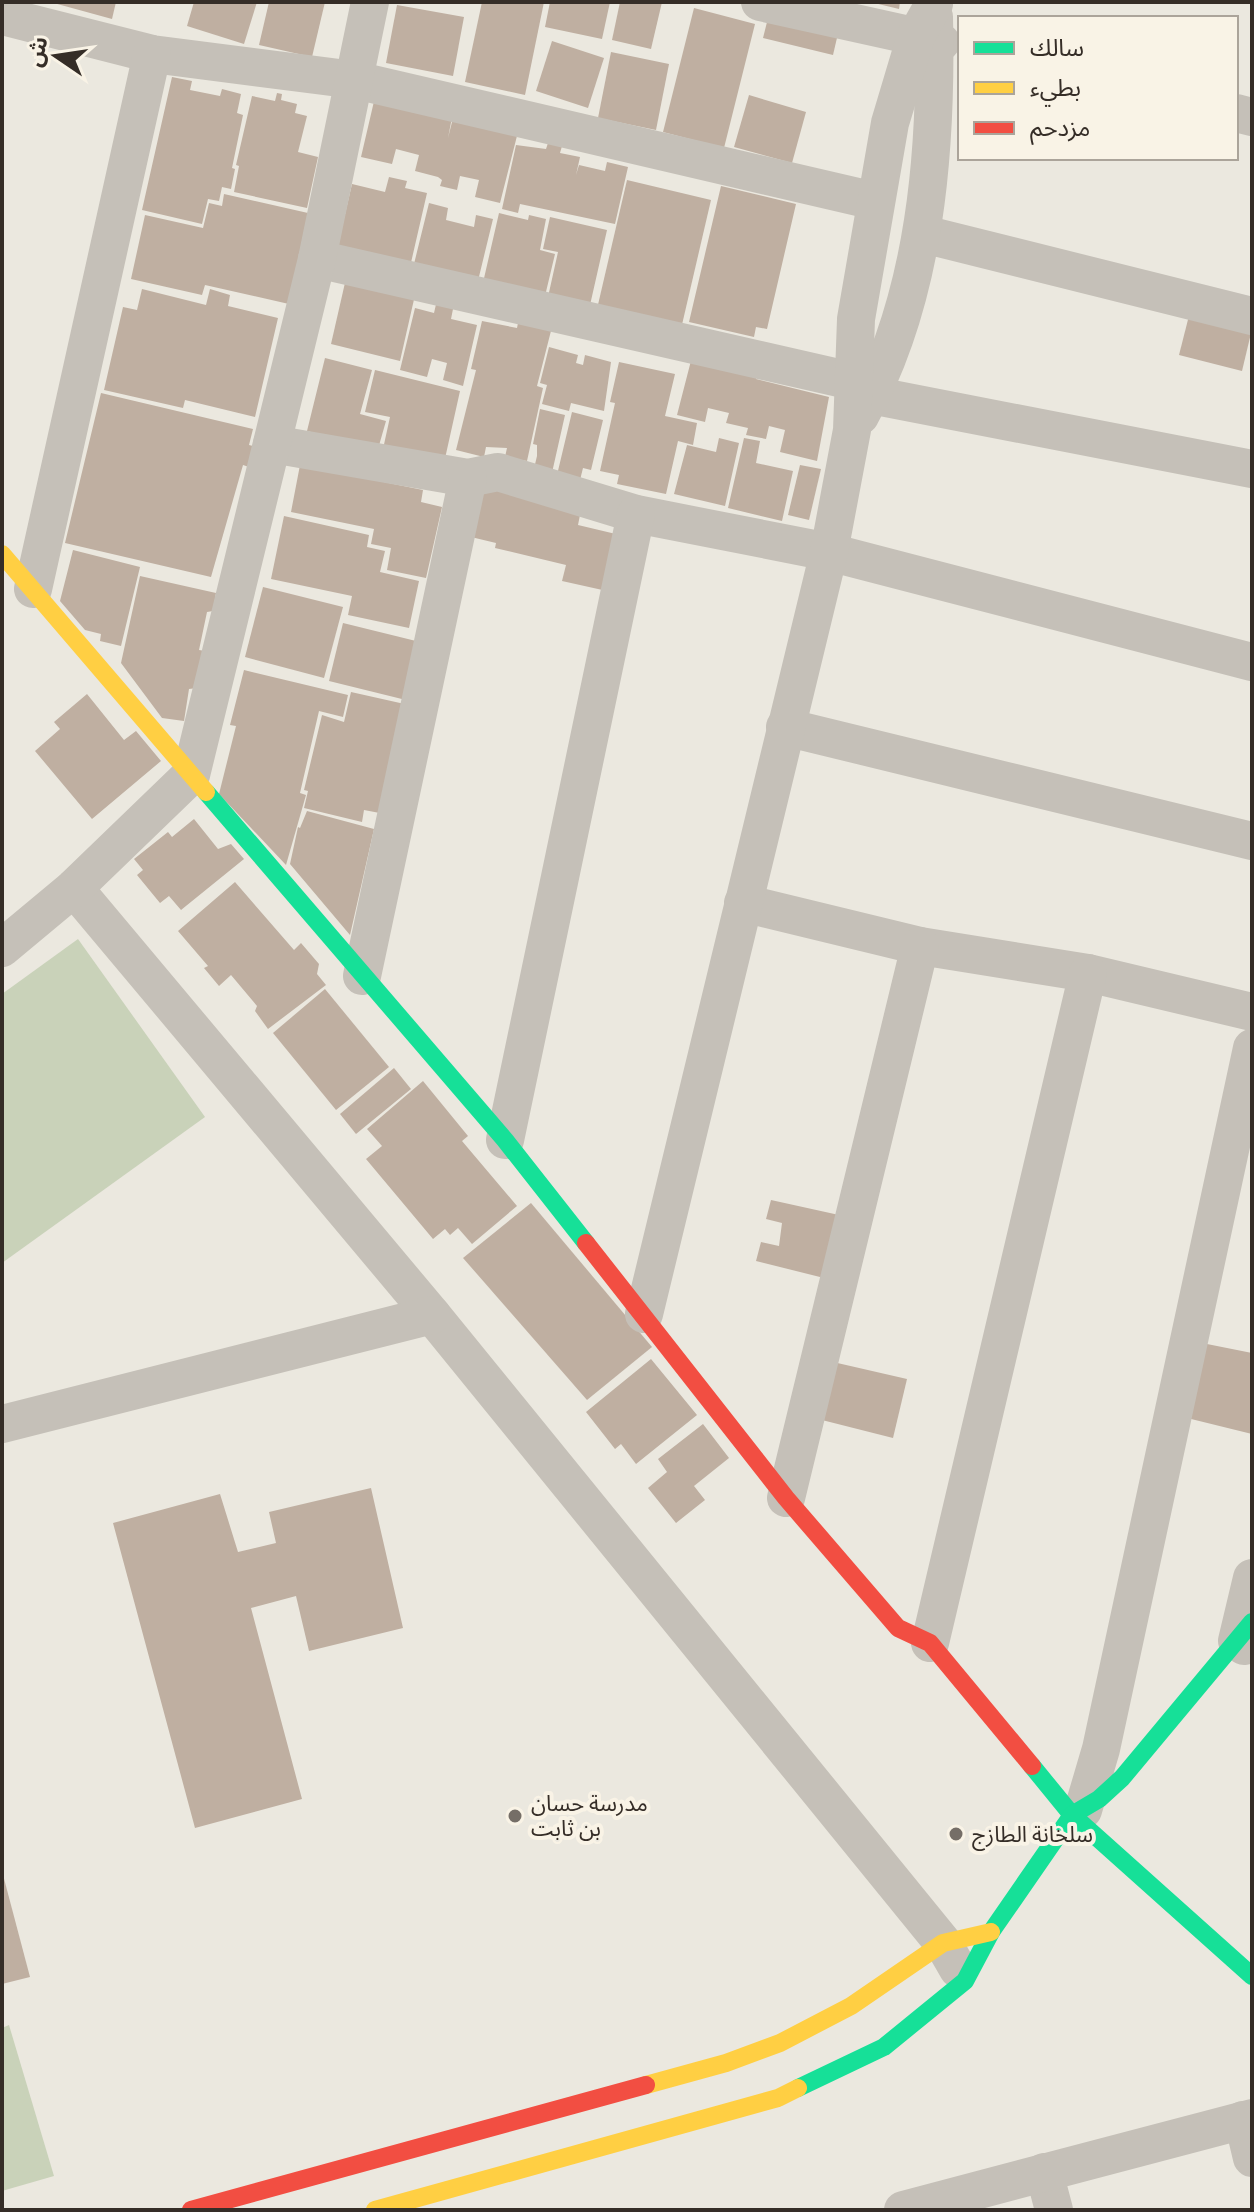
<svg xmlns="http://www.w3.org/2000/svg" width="1254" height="2212" viewBox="0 0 1254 2212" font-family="Cabin,'Noto Sans Arabic',sans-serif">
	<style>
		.green { fill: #c9d2b9 }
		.building { fill: #bfafa1 }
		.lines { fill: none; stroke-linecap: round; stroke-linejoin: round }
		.street { stroke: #c5c0b8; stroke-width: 38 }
		.fast { stroke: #16e098; stroke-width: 18 }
		.slow { stroke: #ffcf43; stroke-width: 18 }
		.jam { stroke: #f24e42; stroke-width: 18 }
		.poi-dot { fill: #756e67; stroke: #f9f3e6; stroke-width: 3 }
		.labels { text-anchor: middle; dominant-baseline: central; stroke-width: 8; stroke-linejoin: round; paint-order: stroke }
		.poi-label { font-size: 22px; fill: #352d27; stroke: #f9f3e6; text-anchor: start }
	</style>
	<rect width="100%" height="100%" fill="#ebe8df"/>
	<g class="green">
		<polygon points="78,939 205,1117 2,1263 2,994"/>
		<polygon points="9,2025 54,2176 2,2191 2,2028"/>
	</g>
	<g class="building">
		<polygon points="50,2 116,2 112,19"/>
		<polygon points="194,2 257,2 244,44 187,26"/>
		<polygon points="269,2 325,2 312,57 259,45"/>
		<polygon points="482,2 544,2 525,95 465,82"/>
		<polygon points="550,2 610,2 602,39 545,27"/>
		<polygon points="620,2 662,2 651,49 612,40"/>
		<polygon points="772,2 843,12 833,55 763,38"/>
		<polygon points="870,2 900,2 899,9"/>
		<polygon points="397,5 464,17 453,76 386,63"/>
		<polygon points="694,8 755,24 724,148 663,132"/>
		<polygon points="552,41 604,58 588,108 536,91"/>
		<polygon points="611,52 669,64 656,130 598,118"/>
		<polygon points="172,77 192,81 190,90 220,96 222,89 241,94 237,113 243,115 232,168 235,169 231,189 222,187 219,201 208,199 202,224 142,210"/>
		<polygon points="277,93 282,94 281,100 297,104 295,113 307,116 298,152 318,157 307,208 234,192 239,166 236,165 252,96 275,101"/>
		<polygon points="749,95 806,112 792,163 734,147"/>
		<polygon points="375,97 454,107 448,138 454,114 520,124 500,203 475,197 479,180 460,176 457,190 440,186 442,180 438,177 415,171 419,155 396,149 392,164 361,157"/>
		<polygon points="548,143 562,146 560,153 580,157 576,175 579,165 605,171 607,162 628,167 615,224 520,204 518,213 502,209 516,145 546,149"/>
		<polygon points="389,177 407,181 405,188 427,193 410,267 337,249 352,184 385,192"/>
		<polygon points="627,180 711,200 681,329 597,309"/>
		<polygon points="721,186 796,204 767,329 756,327 754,337 689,322"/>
		<polygon points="224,194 308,213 289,304 205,285 202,295 131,279 145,215 203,228 209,203 222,206"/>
		<polygon points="429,203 448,208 446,220 474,227 476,215 493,219 476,289 414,264"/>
		<polygon points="499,213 528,220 529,215 546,219 540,250 555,254 545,296 482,287"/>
		<polygon points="550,217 607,230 588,314 548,297 558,252 543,249"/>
		<polygon points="347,274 415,295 400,361 331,344"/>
		<polygon points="142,289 206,305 210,289 230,295 228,306 278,318 255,417 185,400 183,408 104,390 123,307 137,310"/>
		<polygon points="1195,292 1252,329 1242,371 1179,355"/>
		<polygon points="437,300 454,304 451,319 477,325 463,386 443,380 447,363 432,359 427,377 400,370 415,308 434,313"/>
		<polygon points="520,313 554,319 537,386 543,388 527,461 505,457 507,448 486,447 484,457 456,450 476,370 471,369 482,321 517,328"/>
		<polygon points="549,347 578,355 576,363 583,365 585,355 611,362 604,411 571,403 569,411 542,404 547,385 540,383"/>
		<polygon points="694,349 759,364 756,379 829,397 817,461 780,452 785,430 769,426 766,439 746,435 748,428 726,423 729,413 708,408 705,422 677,415"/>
		<polygon points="325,358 372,370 360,414 386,421 378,449 307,431"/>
		<polygon points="619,362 675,374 665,416 697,423 693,445 678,441 666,494 617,484 619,475 600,471 615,403 610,402"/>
		<polygon points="375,370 460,391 444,463 383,449 390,417 365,412"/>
		<polygon points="101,393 253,429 249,445 257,447 252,468 243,465 211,577 65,543"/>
		<polygon points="540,409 565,415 549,486 531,481 537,456 537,445 533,444"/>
		<polygon points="572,412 603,420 591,470 583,468 580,480 557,475"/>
		<polygon points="719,438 739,443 725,506 674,494 687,445 716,452"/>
		<polygon points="744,438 760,441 756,463 793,471 782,521 728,508"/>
		<polygon points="300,465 423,490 421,502 442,507 426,578 387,570 391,548 371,544 374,529 291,512"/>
		<polygon points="800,465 821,469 809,520 788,515"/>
		<polygon points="484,481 580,515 578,525 620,535 607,591 562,581 566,565 495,548 496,543 471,537"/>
		<polygon points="284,516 369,535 367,547 385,551 380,572 419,581 409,628 348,615 352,596 271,579"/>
		<polygon points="73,550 140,567 121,646 100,641 101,634 85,630 60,601"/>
		<polygon points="140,576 216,593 213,611 207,612 199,650 205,651 197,688 189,689 184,721 162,718 121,663"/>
		<polygon points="263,587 343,607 324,678 245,657"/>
		<polygon points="343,623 416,641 410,701 329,681"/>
		<polygon points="244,670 348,695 343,717 319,711 300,793 306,795 286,865 219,794 236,726 230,725"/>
		<polygon points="351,692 409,705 385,814 364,810 362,822 304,808 308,791 304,790 322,715 344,722"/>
		<polygon points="87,694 124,740 136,731 161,761 92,819 35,751 60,729 54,722"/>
		<polygon points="307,811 374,829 350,935 290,864 298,827 300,828"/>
		<polygon points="194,819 218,849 231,844 244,859 181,910 169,896 160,903 137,875 143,870 134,859 168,832 172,837"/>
		<polygon points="235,882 294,950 301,943 319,964 317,974 326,985 268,1029 255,1011 257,1006 231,975 219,986 204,968 208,966 178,931"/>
		<polygon points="325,989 389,1067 336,1110 273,1033"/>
		<polygon points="394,1068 411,1089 356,1134 340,1114"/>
		<polygon points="423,1081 468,1136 462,1141 517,1206 472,1244 458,1228 450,1235 445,1229 433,1239 366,1159 382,1146 367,1129"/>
		<polygon points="771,1200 839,1215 824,1278 756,1261 761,1242 779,1246 782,1223 766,1219"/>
		<polygon points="531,1203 652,1347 587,1400 463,1258"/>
		<polygon points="1202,1343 1252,1353 1252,1434 1183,1417"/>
		<polygon points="651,1359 697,1415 636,1464 621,1444 615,1449 586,1412"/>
		<polygon points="833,1362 907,1379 893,1438 818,1419"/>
		<polygon points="703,1424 729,1458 694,1486 705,1500 676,1523 648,1488 667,1472 658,1459"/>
		<polygon points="371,1488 403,1628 309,1651 296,1596 251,1608 302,1799 195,1828 113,1523 220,1494 238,1552 276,1543 269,1512"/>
		<polygon points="2,1871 30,1977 2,1984"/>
	</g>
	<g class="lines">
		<g class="street">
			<polyline points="760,2 941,42"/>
			<polyline points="2,16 152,54 355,80 875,201"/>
			<polyline points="1236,113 1252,117"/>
			<polyline points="923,234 1252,316"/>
			<polyline points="317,259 852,381 871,395 1252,469"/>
			<path d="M860 416C926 297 937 150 934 17"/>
			<polyline points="272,444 468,478 498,472 636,514 829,552 1252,662"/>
			<polyline points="33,589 152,54"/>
			<polyline points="785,727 1252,841"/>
			<polyline points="74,888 432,1315 943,1943 958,1969"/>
			<polyline points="743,903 920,946 1088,973 1252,1012"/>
			<polyline points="2,948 74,888 191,775 317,259 370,2"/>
			<polyline points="362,976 468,478"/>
			<polyline points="505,1140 636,514"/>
			<polyline points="644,1314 829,552 852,430 856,319 890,123 916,36 934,4"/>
			<polyline points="2,1424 432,1315"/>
			<polyline points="786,1498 920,946"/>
			<polyline points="930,1643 1088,973"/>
			<polyline points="1244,1646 1237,1641 1252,1578"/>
			<polyline points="1083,1810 1101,1749 1252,1048"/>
			<polyline points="1243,2120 1252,2158"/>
			<polyline points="1044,2172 1054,2210"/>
			<polyline points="903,2210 1252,2118"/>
		</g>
		<g class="fast">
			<polyline points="206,792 505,1140 586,1243"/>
			<polyline points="1032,1766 1072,1815 1252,1976"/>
			<polyline points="798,2088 884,2047 965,1981 991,1932 1072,1815 1099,1799 1122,1778 1252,1622"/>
		</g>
		<g class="slow">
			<polyline points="2,554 206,792"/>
			<polyline points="646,2085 726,2063 780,2043 851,2006 943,1943 991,1932"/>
			<polyline points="375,2210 778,2098 798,2088"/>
		</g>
		<g class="jam">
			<polyline points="586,1243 786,1498 898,1628 930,1643 1032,1766"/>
			<polyline points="191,2210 646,2085"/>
		</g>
	</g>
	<g class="poi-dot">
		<circle cx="515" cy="1816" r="8"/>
		<circle cx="956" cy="1834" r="8"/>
	</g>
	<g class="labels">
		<g class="poi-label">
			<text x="531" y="1803">مدرسة حسان<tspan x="531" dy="25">بن ثابت</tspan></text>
			<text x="972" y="1834">سلخانة الطازج</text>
		</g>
	</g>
	<rect width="1254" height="2212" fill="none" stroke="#352d27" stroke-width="8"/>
	<rect x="958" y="16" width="280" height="144" fill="#f9f3e6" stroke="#aba49a" stroke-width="2"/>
	<rect x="974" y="42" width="40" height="12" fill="#16e098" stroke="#aba49a" stroke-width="2"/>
	<text x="1030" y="56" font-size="24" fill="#352d27">سالك</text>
	<rect x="974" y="82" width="40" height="12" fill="#ffcf43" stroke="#aba49a" stroke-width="2"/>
	<text x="1030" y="96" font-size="24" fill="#352d27">بطيء</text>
	<rect x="974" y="122" width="40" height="12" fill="#f24e42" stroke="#aba49a" stroke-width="2"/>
	<text x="1030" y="136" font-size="24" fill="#352d27">مزدحم</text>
	<g transform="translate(56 56) rotate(283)" stroke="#f9f3e6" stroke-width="6" paint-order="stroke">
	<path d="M0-6L14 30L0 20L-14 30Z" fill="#352d27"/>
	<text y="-12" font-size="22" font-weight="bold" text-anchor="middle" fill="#352d27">ش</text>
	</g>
</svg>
